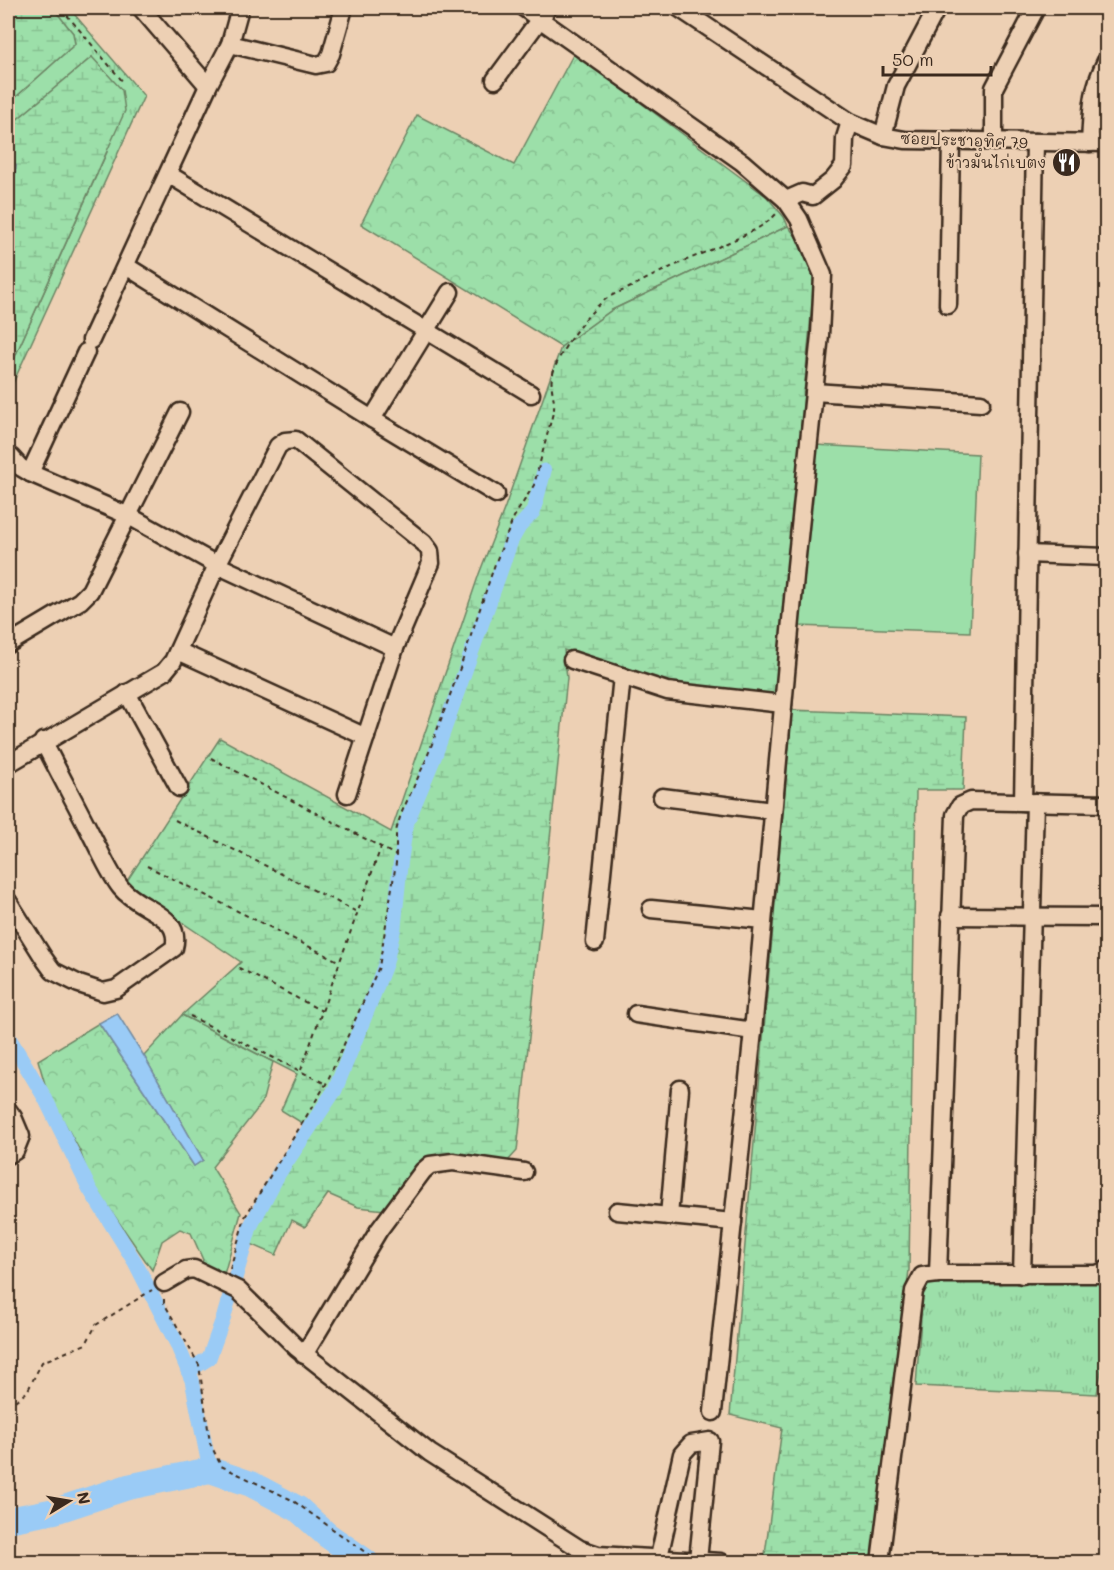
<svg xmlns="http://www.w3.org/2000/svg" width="1114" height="1570" viewBox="0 0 1114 1570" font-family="Mali,'Playpen Sans Thai',sans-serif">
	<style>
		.grass { fill: url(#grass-tufts); stroke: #6c8464; stroke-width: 1.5 }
		.forest { fill: url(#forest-crowns); stroke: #6c8464; stroke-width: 1.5 }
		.wetland { fill: url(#wetland-marsh); stroke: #6c8464; stroke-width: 1.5 }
		.pitch { fill: #9cdfa9; stroke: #6c8464; stroke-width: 1.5 }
		.water { fill: #9acbf6; stroke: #748ba0; stroke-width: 1.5 }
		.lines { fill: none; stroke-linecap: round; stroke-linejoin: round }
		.canal { stroke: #9acbf6; stroke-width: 15 }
		.river { stroke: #9acbf6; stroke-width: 26 }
		.minor-casing { stroke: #3b2a1e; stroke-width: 21 }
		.path { stroke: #3b2a1e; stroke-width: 2; stroke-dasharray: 4.5 4.5; stroke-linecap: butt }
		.minor { stroke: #edd0b4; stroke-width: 16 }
		.labels { text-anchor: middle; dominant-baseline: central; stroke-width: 4.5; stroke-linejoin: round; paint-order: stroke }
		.street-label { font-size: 15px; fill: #3b2a1e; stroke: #edd0b4 }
		.poi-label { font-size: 15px; fill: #3b2a1e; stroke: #edd0b4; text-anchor: end }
	</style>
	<defs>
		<pattern id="grass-tufts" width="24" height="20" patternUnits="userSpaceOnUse" patternTransform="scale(1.5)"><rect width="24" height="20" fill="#9cdfa9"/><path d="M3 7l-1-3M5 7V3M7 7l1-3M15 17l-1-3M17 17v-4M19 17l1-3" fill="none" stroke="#87c091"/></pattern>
		<pattern id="forest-crowns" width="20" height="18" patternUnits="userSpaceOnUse" patternTransform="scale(1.5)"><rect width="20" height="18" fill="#9cdfa9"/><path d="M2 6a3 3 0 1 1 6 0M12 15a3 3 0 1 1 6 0" fill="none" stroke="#87c091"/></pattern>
		<pattern id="wetland-marsh" width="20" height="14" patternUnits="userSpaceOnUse" patternTransform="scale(1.5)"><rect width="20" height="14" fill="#9cdfa9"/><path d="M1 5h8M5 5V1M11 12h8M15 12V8" fill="none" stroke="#87c091"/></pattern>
	</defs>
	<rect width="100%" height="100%" fill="#edd0b4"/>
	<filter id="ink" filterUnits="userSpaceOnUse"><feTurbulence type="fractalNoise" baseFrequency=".0167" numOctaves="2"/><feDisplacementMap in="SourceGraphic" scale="12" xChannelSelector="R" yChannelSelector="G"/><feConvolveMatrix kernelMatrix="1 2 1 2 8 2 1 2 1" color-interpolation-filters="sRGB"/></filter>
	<g filter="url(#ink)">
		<g class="grass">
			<polygon points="53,8 69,8 144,96 8,394 8,372 107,152 92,57 8,127 8,104 75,44 73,33"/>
			<polygon points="1106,1279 1106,1342 1097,1394 916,1386 923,1290 932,1280 1098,1281"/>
		</g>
		<g class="forest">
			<polygon points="574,53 767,197 784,217 788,226 612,310 561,347 361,224 417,115 514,165"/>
			<polygon points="182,1015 273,1062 262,1103 212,1167 241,1213 225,1271 221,1276 199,1266 203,1260 191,1233 180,1229 162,1241 152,1270 91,1182 80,1151 47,1091 38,1060 99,1023 194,1166 203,1160 144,1056"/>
		</g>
		<g class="wetland">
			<polygon points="8,8 53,8 73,33 75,44 8,104"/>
			<polygon points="92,57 122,90 125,111 8,372 8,213 16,166 8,151 8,127"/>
			<path d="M788 226C802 243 810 259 814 281L777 696 673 684 564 650 567 678 517 1151 507 1162H430L385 1210 358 1207 328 1194 305 1227 292 1220 276 1255 242 1240 255 1207 307 1126 281 1110 297 1074 182 1015 241 962 125 884 220 738 391 832 479 574 505 507 561 347 612 310Z"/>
			<polygon points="792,710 966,717 963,790 916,790 909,1270 873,1562 764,1562 782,1428 730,1415"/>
		</g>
		<polygon class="pitch" points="815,445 978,454 970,632 797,626"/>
		<g class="water">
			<polygon points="8,151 16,166 8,213"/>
			<polygon points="117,1013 144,1056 203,1160 194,1166 99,1023"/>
		</g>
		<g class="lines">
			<g class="canal">
				<polyline points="8,1036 45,1098 89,1188 135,1262 177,1344 192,1380 210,1470"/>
				<polyline points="188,1371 209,1358 224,1316 250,1227 279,1173 335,1090 373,996 386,962 394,927 400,866 406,824 435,755 511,541 519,527 533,512 544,471"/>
			</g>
			<polyline class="river" points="8,1520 55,1511 128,1487 210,1470 251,1484 298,1509 327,1535 366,1562"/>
			<defs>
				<g id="minor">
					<polyline points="141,8 208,86"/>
					<polyline points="524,8 742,162 786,200 799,219 823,275 820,335 796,566 753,1031 713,1412"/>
					<polyline points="679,8 850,122 883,136 905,140 1106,143"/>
					<polyline points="230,44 316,65 326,63 331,54 344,8"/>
					<polyline points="495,80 548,8"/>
					<polyline points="883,136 896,86 937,8"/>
					<polyline points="994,142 994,88 1036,8"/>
					<path d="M1090 143C1092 110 1091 91 1106 61"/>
					<polyline points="168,174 531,394"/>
					<polyline points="786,200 802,193 813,196 833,180 844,166 845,138 850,122"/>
					<polyline points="126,266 372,419 450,292"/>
					<polyline points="948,305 951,141"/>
					<polyline points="91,340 208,86 230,44 240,8"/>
					<polyline points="814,392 981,403"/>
					<polyline points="372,419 496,494"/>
					<polyline points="11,457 20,467 30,473 129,516 217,565 395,648"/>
					<polyline points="30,473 86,352"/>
					<polyline points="1027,554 1106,557"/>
					<polyline points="8,644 80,601 90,591 180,412"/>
					<polyline points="178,651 366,737"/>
					<polyline points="572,660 667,691 783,704"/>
					<polyline points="127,693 179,788"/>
					<polyline points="8,764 164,672 173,661 217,565 278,446 285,441 296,440 424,543 430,551 431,563 395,648 347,794"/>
					<polyline points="662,797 773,811"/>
					<polyline points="1023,802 1035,142"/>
					<path d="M8 901 45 960 53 971 79 984 103 992 116 989 174 948C183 914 140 911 121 888 109 873 101 853 92 836 76 804 59 773 43 741"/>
					<polyline points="651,909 763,920"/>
					<polyline points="950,916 1106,917"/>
					<polyline points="595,942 622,676"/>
					<polyline points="636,1014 753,1031"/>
					<polyline points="8,1110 13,1117 21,1136 15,1151 8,1155"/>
					<polyline points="617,1211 733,1222"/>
					<polyline points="669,1216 680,1089"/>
					<polyline points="938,1274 955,815 960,806 971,801 1106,804"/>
					<polyline points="1022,1275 1035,802"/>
					<polyline points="164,1283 186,1270 194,1269 238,1290 297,1348 430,1453 580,1549 598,1555 721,1562"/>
					<polyline points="304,1355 379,1230 423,1171 430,1165 453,1162 524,1172"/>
					<polyline points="659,1557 682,1454 691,1444 710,1441 698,1560"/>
					<polyline points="880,1562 914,1291 922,1276 938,1274 1097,1274 1106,1270"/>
				</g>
			</defs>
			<use href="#minor" class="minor-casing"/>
			<g class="path">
				<polyline points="61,8 124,83"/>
				<polyline points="211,758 381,847"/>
				<polyline points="175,820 357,912"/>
				<polyline points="147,866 340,962"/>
				<polyline points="239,968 322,1011"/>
				<polyline points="190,1016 326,1084"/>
				<polyline points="301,1070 381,847 395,855"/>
				<path d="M230 1269 245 1217 326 1084 379 967 396 863V831L401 814 426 760 460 668 495 564 514 517 534 485 554 409C555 398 550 388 552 377 558 352 585 315 606 299 613 294 623 291 631 287 659 272 688 259 718 247 737 238 763 229 777 213"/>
				<polyline points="164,1299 164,1303 199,1365 210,1443 221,1466 292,1500 379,1562"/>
				<polyline points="8,1406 27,1392 42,1362 86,1344 96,1325 152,1290"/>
			</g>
			<use href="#minor" class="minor"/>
		</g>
	</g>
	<defs>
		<symbol id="restaurant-disc" viewBox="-11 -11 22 22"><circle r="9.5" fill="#3b2a1e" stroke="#edd0b4"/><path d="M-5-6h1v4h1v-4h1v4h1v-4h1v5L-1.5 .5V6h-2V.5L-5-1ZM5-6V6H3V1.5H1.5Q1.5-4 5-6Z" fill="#fff"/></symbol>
	</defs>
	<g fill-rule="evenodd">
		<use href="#restaurant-disc" x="1050" y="146" width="33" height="33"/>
	</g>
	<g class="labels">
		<g class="street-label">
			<text transform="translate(964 140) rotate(2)">ซอยประชาอุทิศ 79</text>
		</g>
		<g class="poi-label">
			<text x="1046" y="162">ข้าวมันไก่เบตง</text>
		</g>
	</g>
	<rect width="1114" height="1570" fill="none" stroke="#edd0b4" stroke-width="30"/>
	<rect x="15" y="15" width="1084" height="1540" fill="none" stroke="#3b2a1e" stroke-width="2" filter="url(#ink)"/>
	<g transform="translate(69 1501) rotate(79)" stroke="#edd0b4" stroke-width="4.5" paint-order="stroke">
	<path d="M0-4.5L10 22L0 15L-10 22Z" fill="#3b2a1e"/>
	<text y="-9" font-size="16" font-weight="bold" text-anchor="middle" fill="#3b2a1e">N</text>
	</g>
	<path d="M883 66v9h108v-9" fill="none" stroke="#3b2a1e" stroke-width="3"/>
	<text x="892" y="66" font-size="18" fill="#3b2a1e" stroke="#edd0b4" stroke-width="4.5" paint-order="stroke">50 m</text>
</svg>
